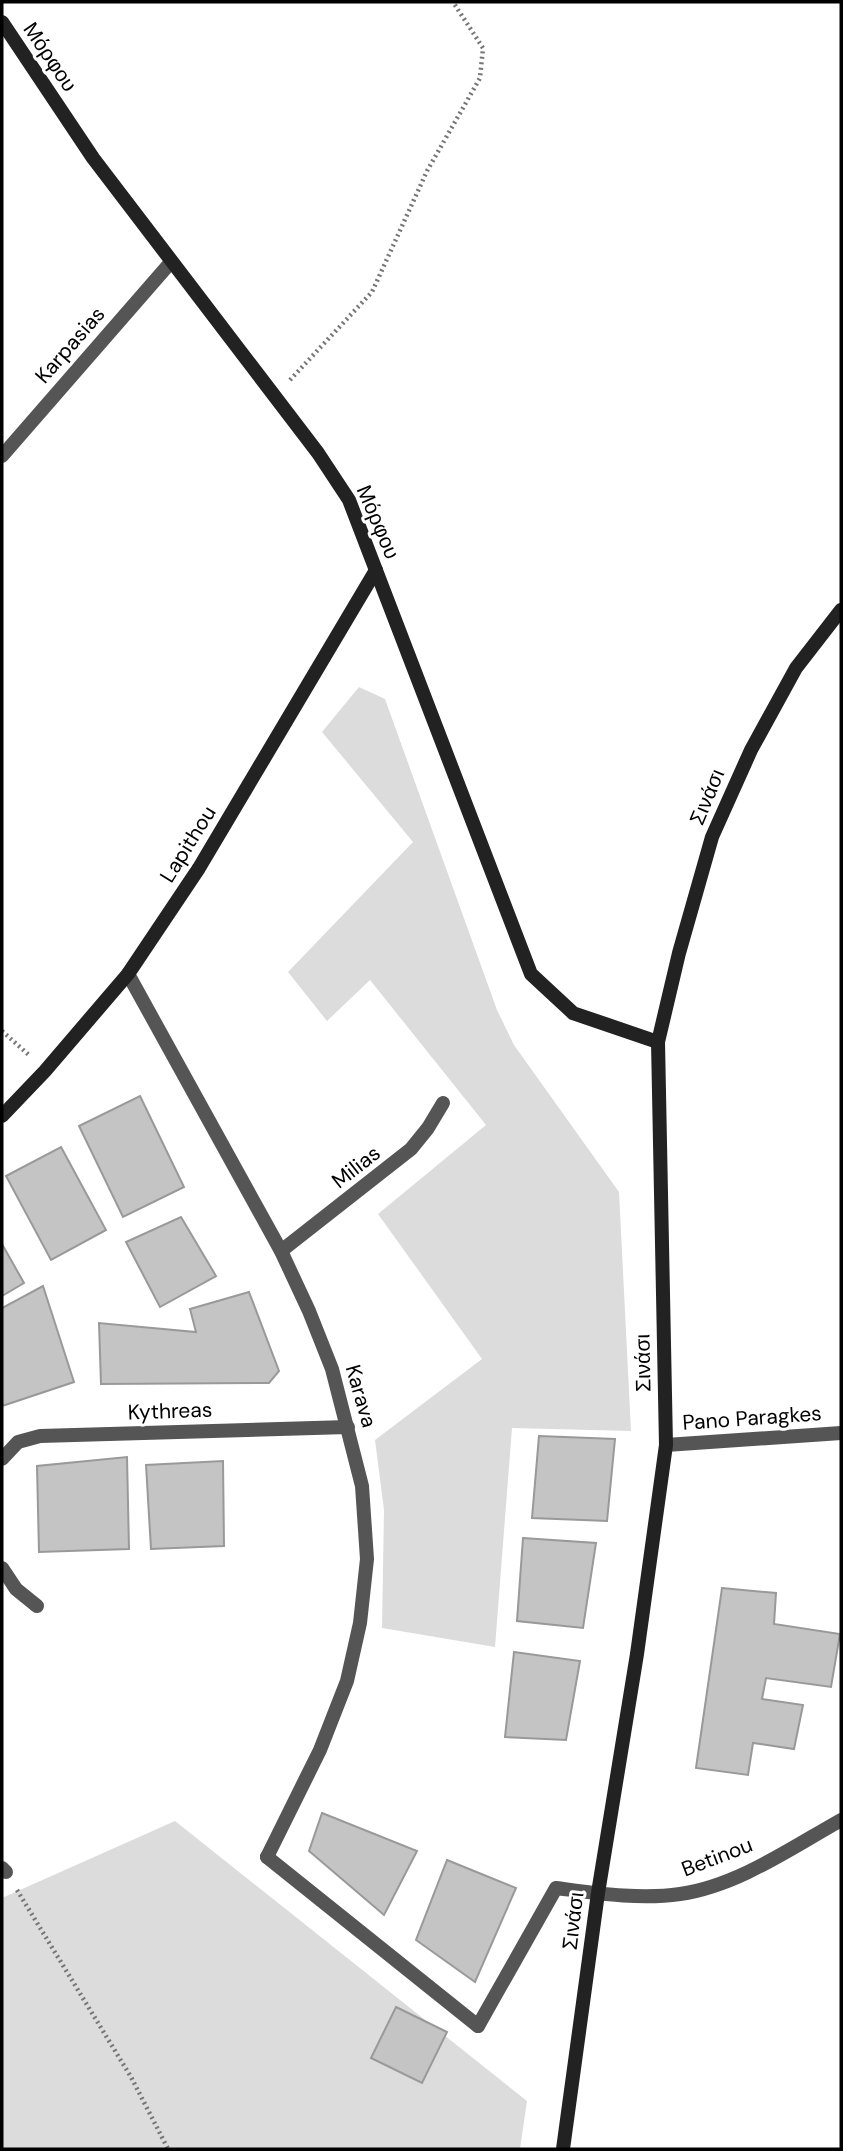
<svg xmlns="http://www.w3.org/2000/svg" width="843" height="2151" viewBox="0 0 843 2151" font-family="'DM Sans',sans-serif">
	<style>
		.green { fill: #dcdcdc }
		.building { fill: #c4c4c4; stroke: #999; stroke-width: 2 }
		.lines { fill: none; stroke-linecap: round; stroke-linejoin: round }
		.path { stroke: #777; stroke-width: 4.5; stroke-dasharray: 2 3.5; stroke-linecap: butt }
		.lane { stroke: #555; stroke-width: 14 }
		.street { stroke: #555; stroke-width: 14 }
		.secondary { stroke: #222; stroke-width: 14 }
		.labels { text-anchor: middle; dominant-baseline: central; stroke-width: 6; stroke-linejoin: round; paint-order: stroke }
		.street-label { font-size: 21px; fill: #000; stroke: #fff }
	</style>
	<rect width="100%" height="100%" fill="#fff"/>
	<g class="green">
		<polygon points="359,687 385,699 497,1010 514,1045 619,1192 631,1431 512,1428 495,1647 382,1628 384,1510 375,1440 482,1359 378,1214 486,1125 370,980 327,1021 288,972 413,842 322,732"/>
		<polygon points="175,1821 527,2101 520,2149 2,2149 2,1898"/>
	</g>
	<g class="building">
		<polygon points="140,1096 184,1187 123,1217 79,1126"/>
		<polygon points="61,1147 106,1230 51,1260 6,1176"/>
		<polygon points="181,1217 216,1276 160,1307 126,1242"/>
		<polygon points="2,1244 24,1283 2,1296"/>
		<polygon points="43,1286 74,1382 2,1406 2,1308"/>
		<polygon points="249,1292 279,1371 269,1383 101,1384 99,1323 196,1332 190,1309"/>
		<polygon points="539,1436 615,1439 607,1521 532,1518"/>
		<polygon points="127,1457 129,1549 39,1552 37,1466"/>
		<polygon points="223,1461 224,1546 151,1549 146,1465"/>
		<polygon points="523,1538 596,1543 583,1628 517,1621"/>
		<polygon points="722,1588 776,1593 774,1624 840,1634 831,1687 766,1678 762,1699 803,1705 794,1749 753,1743 748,1775 696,1768"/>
		<polygon points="514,1652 580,1661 566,1740 505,1737"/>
		<polygon points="322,1813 417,1851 384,1915 309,1851"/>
		<polygon points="447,1860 516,1888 475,1982 416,1940"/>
		<polygon points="396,2007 447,2032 422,2083 371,2058"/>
	</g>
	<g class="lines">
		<g class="path">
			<polyline points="290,380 372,292 427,171 480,78 483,48 453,2"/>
			<polyline points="2,1031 30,1056"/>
			<polyline points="17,1890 131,2077 168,2149"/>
		</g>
		<polyline class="lane" points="267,1857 478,2026"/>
		<g class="street">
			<polyline points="2,456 171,262"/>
			<polyline points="128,974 281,1251 309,1311 332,1369 362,1486 367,1559 360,1623 347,1681 320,1750 267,1857"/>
			<polyline points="281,1251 411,1149 428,1128 443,1103"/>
			<polyline points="666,1445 841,1433"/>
			<polyline points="2,1459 18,1442 40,1436 348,1427"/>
			<polyline points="2,1568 16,1589 37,1606"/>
			<polyline points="2,1868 6,1872"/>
			<path d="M478 2026 556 1888C595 1893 640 1900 680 1894 737 1886 791 1848 841 1820"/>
		</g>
		<g class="secondary">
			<polyline points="2,22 93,158 318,453 349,500 531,974 573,1013 658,1042"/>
			<polyline points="2,1116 45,1071 128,974 199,868 376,570"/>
			<polyline points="563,2149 598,1893 637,1654 666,1445 658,1042 679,953 712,837 751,750 796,668 841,610"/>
		</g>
	</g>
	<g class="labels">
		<g class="street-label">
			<text transform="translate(50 57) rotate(56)">Μόρφου</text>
			<text transform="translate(70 345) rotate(-49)">Karpasias</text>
			<text transform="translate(378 522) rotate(67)">Μόρφου</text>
			<text transform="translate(707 797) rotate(-67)">Σινάσι</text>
			<text transform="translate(188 844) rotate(-58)">Lapithou</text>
			<text transform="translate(356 1167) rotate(-38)">Milias</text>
			<text transform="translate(643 1363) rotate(-91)">Σινάσι</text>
			<text transform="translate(361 1396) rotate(74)">Karava</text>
			<text transform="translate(170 1411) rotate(-2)">Kythreas</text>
			<text transform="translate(752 1418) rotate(-4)">Pano Paragkes</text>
			<text transform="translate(717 1857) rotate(-21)">Betinou</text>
			<text transform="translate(573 1921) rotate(-83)">Σινάσι</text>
		</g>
	</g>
	<rect width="843" height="2151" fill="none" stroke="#000000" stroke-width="7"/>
</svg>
